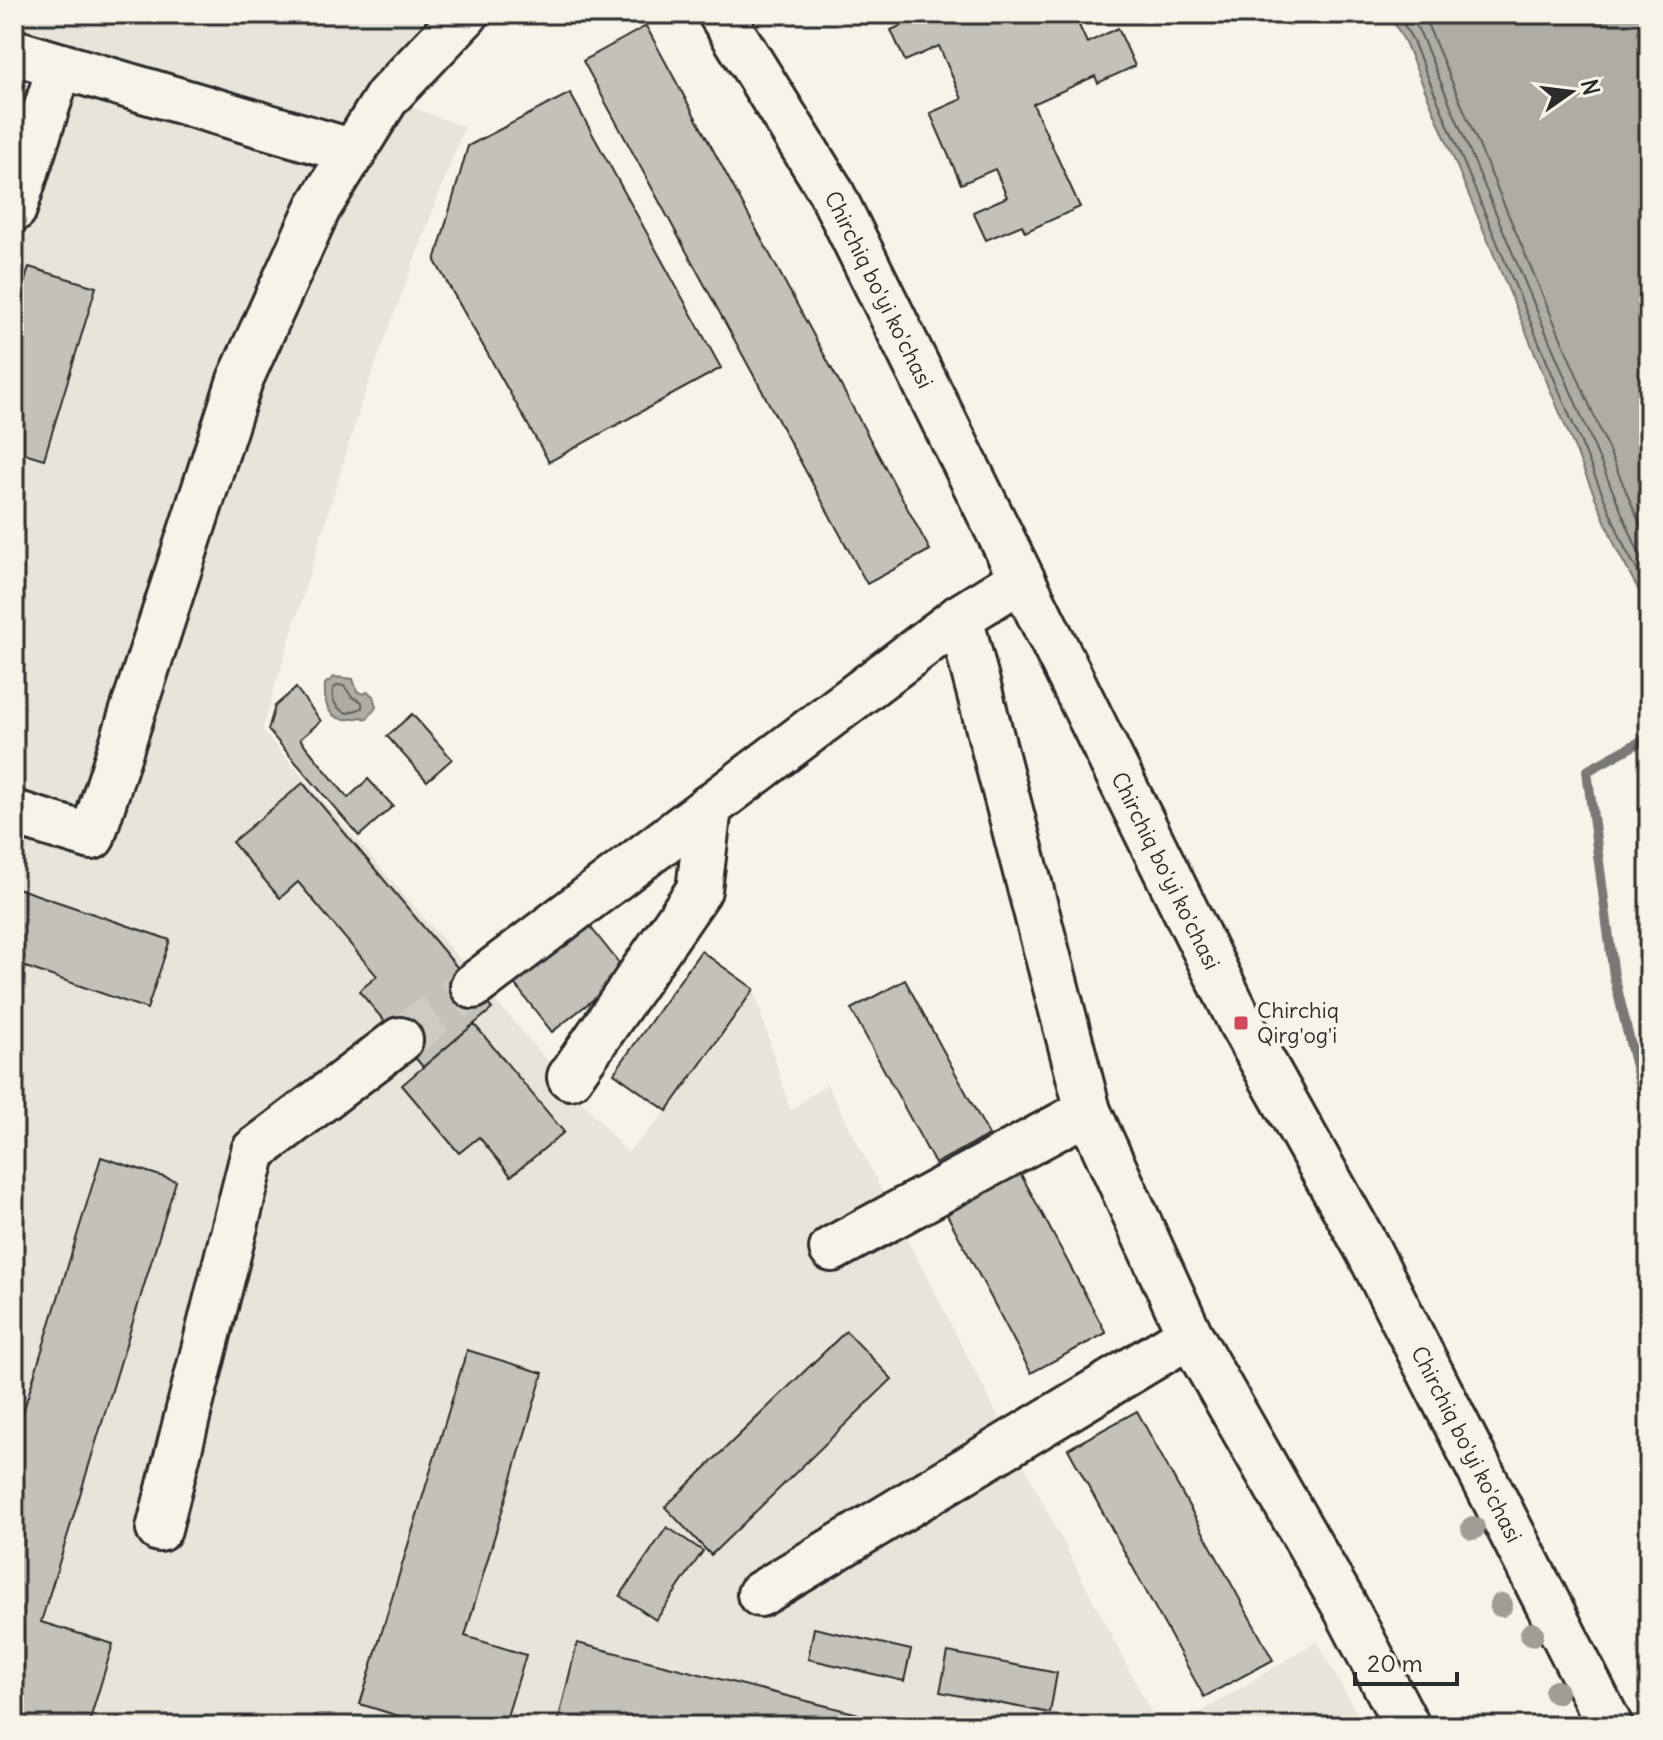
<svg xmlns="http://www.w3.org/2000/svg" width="1663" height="1740" viewBox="0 0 1663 1740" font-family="Delius,sans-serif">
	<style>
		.built { fill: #e8e4da }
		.water { fill: #afaca4; stroke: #7a7874; stroke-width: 2 }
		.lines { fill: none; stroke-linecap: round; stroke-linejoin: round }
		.shore { stroke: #605f5b; stroke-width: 2 }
		.stream { stroke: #7a7874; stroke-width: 10 }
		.building { fill: #c4c1b9; stroke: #2b2b2b; stroke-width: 2 }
		.minor-tunnel { stroke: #cecbc2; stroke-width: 44; stroke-dasharray: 44 22; stroke-linecap: butt }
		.minor-casing { stroke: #2b2b2b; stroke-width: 50 }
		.minor { stroke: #f7f3e8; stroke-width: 44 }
		.tree { fill: #9f9d96 }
		.poi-dot { fill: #d1495b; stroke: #f7f3e8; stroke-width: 3 }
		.labels { text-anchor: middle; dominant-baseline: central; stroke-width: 7; stroke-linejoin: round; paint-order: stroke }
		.street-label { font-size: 22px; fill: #2b2b2b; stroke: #f7f3e8 }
		.poi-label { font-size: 22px; fill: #2b2b2b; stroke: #f7f3e8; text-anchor: start }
	</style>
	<rect width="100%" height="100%" fill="#f7f3e8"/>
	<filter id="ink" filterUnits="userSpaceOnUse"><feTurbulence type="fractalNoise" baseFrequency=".0125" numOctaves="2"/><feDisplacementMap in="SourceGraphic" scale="16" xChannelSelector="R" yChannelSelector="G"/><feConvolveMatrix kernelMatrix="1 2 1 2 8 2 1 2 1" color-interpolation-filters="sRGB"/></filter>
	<g filter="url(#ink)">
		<g class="built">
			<polygon points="14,14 427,14 376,94 464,127 363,398 262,730 627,1153 667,1111 754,989 790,1110 827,1084 1158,1726 38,1726 14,1719"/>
			<polygon points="1317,1641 1364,1726 1179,1726"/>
		</g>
		<g class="water">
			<polygon points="1389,14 1649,14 1649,609 1618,552 1405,42"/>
			<path d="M334 677 353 679 357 691 363 694 368 692 373 696 376 707 367 719 361 717C334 725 323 712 325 684Z"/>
		</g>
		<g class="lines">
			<g class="shore">
				<polyline points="1398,14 1412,39 1625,548 1649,592"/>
				<polyline points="1410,14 1421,35 1635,544 1649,571"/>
				<polyline points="1423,14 1649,545"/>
				<path d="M338 685 344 686 352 697 362 702V708L348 713C336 710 331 700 333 689Z"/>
			</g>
			<polyline class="stream" points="1649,737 1587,771 1614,976 1649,1121"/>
		</g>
		<g class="building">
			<polygon points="927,14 1074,14 1087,43 1118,28 1135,66 1098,83 1095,76 1033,104 1080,207 1025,232 1022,225 986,240 973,212 1007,197 995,169 961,184 930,113 962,99 939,46 905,61 891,30"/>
			<polygon points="646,26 930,550 867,584 583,61"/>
			<polygon points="570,93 721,368 549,462 435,261 468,146"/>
			<polygon points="29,267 96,287 44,459 14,450 14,317"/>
			<polygon points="296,688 321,721 300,739 348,798 368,779 393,806 359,836 268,730 275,706"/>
			<polygon points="412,714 452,759 427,781 387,736"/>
			<polygon points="303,783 492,1009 423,1067 359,991 377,976 298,882 280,898 232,842"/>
			<polygon points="14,887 170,940 147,1009 14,963"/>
			<polygon points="588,924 627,973 552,1032 513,982"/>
			<polygon points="701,951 754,989 667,1111 614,1073"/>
			<polygon points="905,980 989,1135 935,1164 851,1009"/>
			<polygon points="474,1024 564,1132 511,1176 479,1137 459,1153 402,1085"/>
			<polygon points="101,1157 176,1181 41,1622 113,1644 88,1726 38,1726 14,1719 14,1442"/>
			<polygon points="1017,1167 1106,1333 1031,1373 943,1207"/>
			<polygon points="846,1331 892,1379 711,1555 665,1507"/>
			<polygon points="467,1350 543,1373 465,1636 526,1655 504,1726 431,1726 360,1704"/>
			<polygon points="1137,1411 1273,1660 1204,1697 1068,1449"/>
			<polygon points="667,1527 703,1551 656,1620 620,1596"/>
			<polygon points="814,1628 911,1650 904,1681 808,1659"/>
			<polygon points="577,1643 906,1726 557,1726"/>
			<polygon points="948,1652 1057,1673 1050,1713 940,1692"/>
		</g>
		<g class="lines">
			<polyline class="minor-tunnel" points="400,1040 473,986"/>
			<defs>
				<g id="minor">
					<path id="s1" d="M721 14 830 190 1241 1023 1368 1250 1610 1726"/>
					<polyline points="14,52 354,152"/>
					<polyline points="14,209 60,66"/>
					<polyline points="960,617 1088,1111 1190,1335 1343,1603 1407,1726"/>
					<polyline points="14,813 92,837 240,380 318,208 387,97 466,14"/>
					<polyline points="473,986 960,617 1021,579"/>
					<polyline points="570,1077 699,890 709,807"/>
					<polyline points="832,1249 1088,1111"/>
					<polyline points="159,1529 254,1151 400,1040"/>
					<polyline points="760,1594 1190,1335"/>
				</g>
			</defs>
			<use href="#minor" class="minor-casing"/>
			<use href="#minor" class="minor"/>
		</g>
		<g class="tree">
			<circle cx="1473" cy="1528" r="12"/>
			<circle cx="1501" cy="1605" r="12"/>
			<circle cx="1532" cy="1634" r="12"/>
			<circle cx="1556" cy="1692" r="12"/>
		</g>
	</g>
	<rect class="poi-dot" x="1233" y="1015" width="16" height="16" rx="4"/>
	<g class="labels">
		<g class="street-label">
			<text stroke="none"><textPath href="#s1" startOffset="318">Chirchiq bo'yi ko'chasi</textPath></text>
			<text stroke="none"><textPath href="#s1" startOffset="966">Chirchiq bo'yi ko'chasi</textPath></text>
			<text stroke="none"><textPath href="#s1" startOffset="1614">Chirchiq bo'yi ko'chasi</textPath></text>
		</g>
		<g class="poi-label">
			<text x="1257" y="1010">Chirchiq<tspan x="1257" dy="25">Qirg'og'i</tspan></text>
		</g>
	</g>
	<rect width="1663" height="1740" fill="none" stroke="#f7f3e8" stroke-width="48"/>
	<rect x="24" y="24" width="1615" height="1692" fill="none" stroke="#2b2b2b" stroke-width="3" filter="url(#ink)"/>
	<g transform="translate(1571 92) rotate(76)" stroke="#f7f3e8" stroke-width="6" paint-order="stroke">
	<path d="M0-6L14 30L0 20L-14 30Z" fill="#2b2b2b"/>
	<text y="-12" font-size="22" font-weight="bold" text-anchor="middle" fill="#2b2b2b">N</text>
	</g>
	<path d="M1355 1672v12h102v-12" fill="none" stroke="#2b2b2b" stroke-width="4"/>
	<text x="1367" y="1672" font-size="24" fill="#2b2b2b" stroke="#f7f3e8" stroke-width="6" paint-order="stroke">20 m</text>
</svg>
